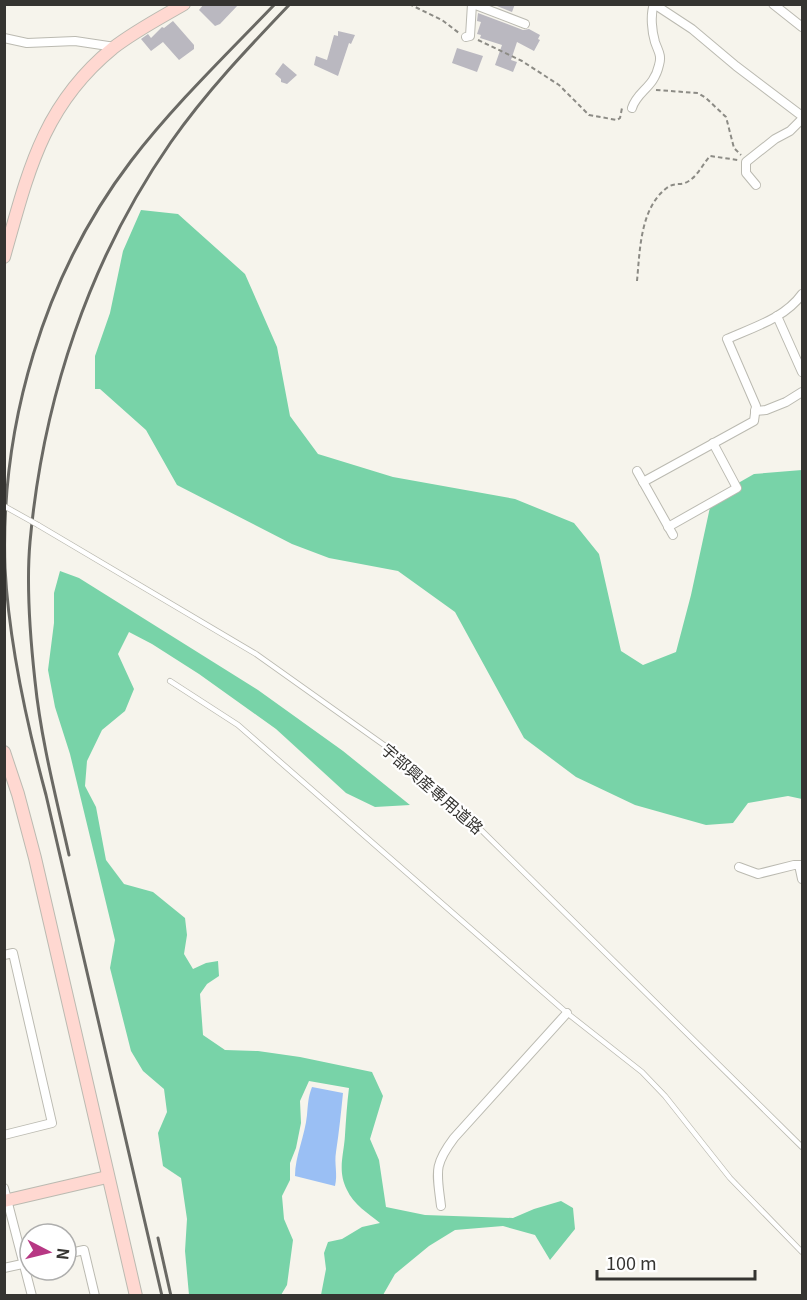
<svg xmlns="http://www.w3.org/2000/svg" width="807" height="1300" viewBox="0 0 807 1300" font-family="Georgia,'Noto Sans JP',serif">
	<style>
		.forest { fill: #78d3a8 }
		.water { fill: #9abff4 }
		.building { fill: #bab8c0 }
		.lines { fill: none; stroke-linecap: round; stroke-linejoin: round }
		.lane-casing { stroke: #bbbab1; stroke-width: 6 }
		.street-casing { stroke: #bbbab1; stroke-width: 10 }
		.secondary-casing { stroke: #bbbab1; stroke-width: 14 }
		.path { stroke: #8c8b85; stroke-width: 2; stroke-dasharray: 4.5 3; stroke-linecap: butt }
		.lane { stroke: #fff; stroke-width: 4.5 }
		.street { stroke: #fff; stroke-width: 8 }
		.secondary { stroke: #ffd8d1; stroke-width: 12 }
		.rail { stroke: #6a6964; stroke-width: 3 }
		.lane-bridge-casing { stroke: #bbbab1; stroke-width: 6; stroke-linecap: butt }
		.lane-bridge { stroke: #fff; stroke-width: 4.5 }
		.labels { text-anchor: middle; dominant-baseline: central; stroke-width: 4.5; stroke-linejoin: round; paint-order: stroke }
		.street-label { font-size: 16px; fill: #353431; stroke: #fff }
	</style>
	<rect width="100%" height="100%" fill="#f6f4ec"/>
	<g class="forest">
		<polygon points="141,210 178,214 245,274 277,347 290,416 318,454 393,477 515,499 574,523 599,554 621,651 643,665 676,652 691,595 712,498 754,474 802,470 802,799 788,796 748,803 733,823 706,825 635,805 576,777 524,738 455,612 398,571 329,558 292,544 177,485 146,430 100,389 95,389 95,356 110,313 123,251"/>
		<path d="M60 571 79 578 258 690 343 751 410 805 375 807 346 793 276 729 199 674 152 644 129 632 118 654 134 689 125 711 102 730 87 761 85 786 96 807 106 860 124 884 153 892 185 918 187 935 184 954 193 969 206 963 218 961 219 976 207 984 200 994 203 1035 225 1050 258 1051 300 1057 372 1072 383 1096 370 1139 379 1160 386 1207 425 1215 513 1218 534 1209 561 1201 573 1208 575 1229 550 1260 535 1235 503 1226 455 1230 429 1246 395 1274 383 1295H321L326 1269 324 1253 328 1242 342 1239 362 1227 380 1223C369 1214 353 1204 347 1190 337 1170 344 1155 345 1135 346 1119 347 1104 349 1088L309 1081 300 1101 301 1123 296 1148 290 1163V1180L282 1196 284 1219 293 1240 287 1285 281 1295H189L185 1251 187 1219 181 1178 163 1166 158 1133 167 1112 164 1089 143 1071 131 1051 110 968 115 940 70 754 55 707 48 670 54 623V593Z"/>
	</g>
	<path class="water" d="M312 1087 343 1093C341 1113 339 1132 336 1152 334 1164 338 1174 335 1186L295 1176C295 1156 305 1136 307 1115 308 1105 308 1097 312 1087Z"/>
	<g class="building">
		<polygon points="204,4 239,4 220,24 215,26 199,10"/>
		<polygon points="492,4 515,4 512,12"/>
		<polygon points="478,13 523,30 529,29 540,35 538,39 540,40 534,51 517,42 511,60 517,62 513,72 495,65 502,45 480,38 481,35 477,34 481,22 477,21"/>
		<polygon points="173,21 194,45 194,49 179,60 163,42 151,51 141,39 148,34 151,38 162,27 164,28"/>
		<polygon points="338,31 355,35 351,44 349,43 338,76 314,65 316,56 327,60 334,35 338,36"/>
		<polygon points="457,48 483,56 477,72 452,63"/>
		<polygon points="283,63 297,75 287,84 281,82 281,79 275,74"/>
	</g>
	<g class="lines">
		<defs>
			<g id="lane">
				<polyline points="38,525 256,654 391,750 468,817 802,1147"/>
				<polyline points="170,681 238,725 567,1013 642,1072 665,1096 730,1178 802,1252"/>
			</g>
			<g id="street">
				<polyline points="473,4 525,24"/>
				<polyline points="773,4 802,27"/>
				<polyline points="466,37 470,36 472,4"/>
				<polyline points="4,38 27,43 75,41 115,47"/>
				<path d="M632 108C637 91 654 88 659 65 662 55 658 51 655 42 652 32 650 15 654 4L692 29 736 66 802 116"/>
				<polyline points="756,185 746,173 746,162 775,139 790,131 802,119"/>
				<polyline points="777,316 802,372"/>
				<polyline points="755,411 766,410 786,402 802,392"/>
				<polyline points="637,471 673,535"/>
				<path d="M643 482 754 421 756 406 727 339C754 327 785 318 802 294"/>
				<polyline points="668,527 737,488 713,443"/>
				<polyline points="799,865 802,879"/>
				<polyline points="739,867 758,874 794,865 802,865"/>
				<polyline points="4,955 13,953 52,1123 4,1135"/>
				<polyline points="4,1188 32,1296"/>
				<path d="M441 1206C437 1172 433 1166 454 1138L567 1013"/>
				<polyline points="66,1254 84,1250 95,1296"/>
				<polyline points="4,1268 27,1263"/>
			</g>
			<g id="secondary">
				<path d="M4 257C28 173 42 106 113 48 135 31 160 18 184 4"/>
				<polyline points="4,752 18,794 35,858 136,1296"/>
				<polyline points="4,1201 107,1177"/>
			</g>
		</defs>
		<use href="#lane" class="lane-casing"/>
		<use href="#street" class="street-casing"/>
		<use href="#secondary" class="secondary-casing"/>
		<g class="path">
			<polyline points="409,4 442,20 459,33"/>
			<polyline points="478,40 522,61 559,85 589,115 617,120 620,118 622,108"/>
			<polyline points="656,90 698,93 706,98 726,117 734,148 741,155"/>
			<path d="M637 281C640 250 640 207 668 187 674 183 679 185 685 183 697 178 702 165 710 156L738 160"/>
		</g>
		<use href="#lane" class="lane"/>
		<use href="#street" class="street"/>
		<use href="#secondary" class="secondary"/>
		<g class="rail">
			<path d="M69 855C56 797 41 740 35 681 30 636 26 587 30 542 43 399 89 260 171 142 206 92 248 48 290 4"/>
			<polyline points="158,1238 171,1296"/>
			<path d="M162 1296 46 795C26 721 9 644 5 568 0 425 44 275 131 161 174 105 226 55 275 4"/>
		</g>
		<defs>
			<polyline id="lane-bridge" points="4,506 38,525"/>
		</defs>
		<use href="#lane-bridge" class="lane-bridge-casing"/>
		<use href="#lane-bridge" class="lane-bridge"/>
	</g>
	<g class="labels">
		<g class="street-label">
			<text transform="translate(433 788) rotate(41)">宇部興産専用道路</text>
		</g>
	</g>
	<rect width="807" height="1300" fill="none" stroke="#353431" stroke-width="12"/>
	<g transform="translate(48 1252) rotate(97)"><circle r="28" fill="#ffffff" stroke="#aeaead" stroke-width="1.5"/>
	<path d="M0-4.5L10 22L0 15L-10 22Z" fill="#b73884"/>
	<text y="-9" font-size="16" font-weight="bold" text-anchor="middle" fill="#353431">N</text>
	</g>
	<path d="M597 1270v9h158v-9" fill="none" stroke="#353431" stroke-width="3"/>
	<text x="606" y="1270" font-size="18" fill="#353431" stroke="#ffffff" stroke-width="4.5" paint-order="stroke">100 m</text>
</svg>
